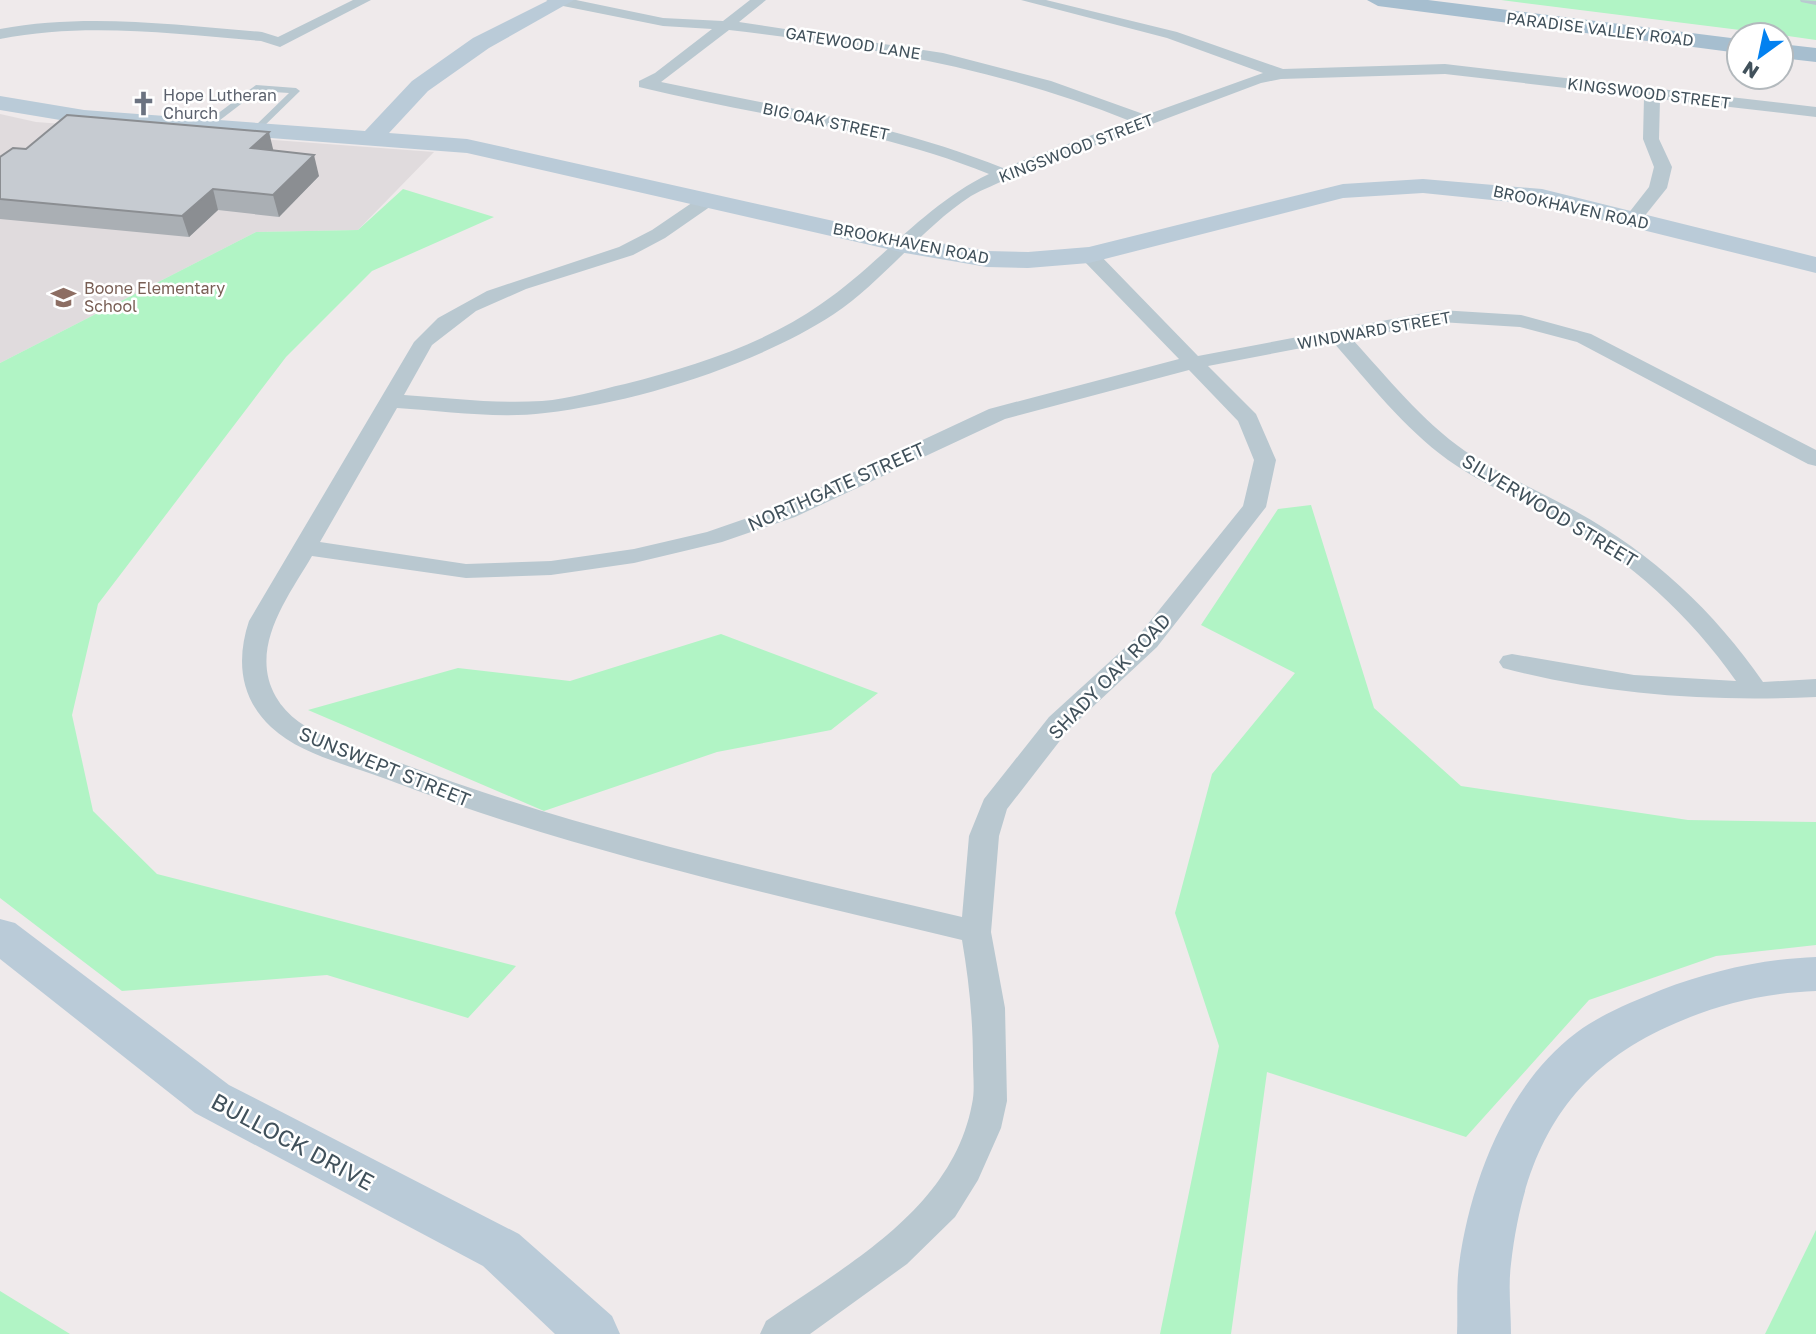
<svg xmlns="http://www.w3.org/2000/svg" width="1816" height="1334" viewBox="0 0 1816 1334" font-family="'Golos Text',sans-serif">
	<style>
		.education { fill: #e0dbdd }
		.green { fill: #b1f4c5 }
		.lines { fill: none; stroke-linecap: round; stroke-linejoin: round }
		.lane { fill: #b9c8d0; fill-rule: evenodd }
		.street { fill: #b9c8d0; fill-rule: evenodd }
		.secondary { fill: #bacbd8; fill-rule: evenodd }
		.primary { fill: #a6becf; fill-rule: evenodd }
		.wall { fill: #aaafb4 }
		.shaded-wall { fill: #8b8e92 }
		.building { fill: #c6cbd1; stroke: #8b8e92; stroke-width: 2 }
		.labels { text-anchor: middle; dominant-baseline: central; stroke-width: 5; stroke-linejoin: round; paint-order: stroke }
		.far-street-label { font-size: 16px; fill: #41515b; stroke: #fff }
		.far-worship-label { font-size: 16px; fill: #5b616d; stroke: #fff; text-anchor: start }
		.far-education-label { font-size: 16px; fill: #785e54; stroke: #fff; text-anchor: start }
		.street-label { font-size: 19px; fill: #41515b; stroke: #fff }
		.near-street-label { font-size: 23px; fill: #41515b; stroke: #fff }
	</style>
	<rect width="100%" height="100%" fill="#efeaeb"/>
	<polygon class="education" points="0,114 36,122 434,152 358,230 256,232 0,363"/>
	<g class="green">
		<polygon points="1501,0 1816,0 1816,40 1781,35"/>
		<polygon points="403,189 494,217 372,271 286,357 98,604 72,715 93,811 157,874 516,966 468,1018 327,975 122,991 0,898 0,363 256,232 358,230"/>
		<polygon points="1311,505 1374,708 1461,786 1688,820 1816,822 1816,945 1716,956 1589,1000 1466,1137 1267,1072 1231,1334 1160,1334 1219,1046 1175,913 1212,774 1295,673 1201,625 1278,509"/>
		<polygon points="721,634 878,693 831,730 717,752 544,811 308,710 458,668 570,681"/>
		<polygon points="1816,1230 1816,1334 1765,1334"/>
		<polygon points="0,1291 70,1334 0,1334"/>
	</g>
	<g class="lines">
		<g class="lane">
			<polygon points="1800,0 1816,1 1816,5 1801,2"/>
			<polygon points="256,85 296,88 300,91 259,131 252,129 289,93 258,91 211,127 205,127 205,123"/>
		</g>
		<g class="street">
			<path d="M353 0H371L280 47 261 41C173 34 87 22 0 39V29C88 13 174 25 262 32L278 37Z"/>
			<path d="M546 0H576L663 18 723 21 750 0H766L739 22 943 53 1051 81 1146 115 1263 73 1167 38 1021 0H1046L1177 32 1283 69 1445 64 1816 107V117L1660 99 1659 139 1672 167 1667 188 1639 223 1633 224 1624 219 1649 187 1654 167 1643 139 1644 97 1445 74 1281 79 1261 83 1009 178C997 184 983 189 971 196 923 227 882 282 834 314 756 365 637 402 545 413 496 419 445 411 397 408L320 542 466 564 551 561 634 549 707 532 779 507 989 409 1179 359 1082 259 1080 255 1089 249 1096 251 1198 356 1440 310 1521 315 1591 334 1816 450V466L1808 464 1577 342 1520 327 1440 322 1352 339C1388 378 1421 420 1465 451 1500 475 1540 491 1577 512 1653 554 1714 611 1763 682L1816 679V697C1712 702 1604 695 1503 668L1499 662 1503 656 1512 654 1634 675 1736 681C1690 615 1630 561 1560 521 1523 500 1483 485 1448 460 1404 428 1369 383 1333 342L1208 366 1256 414 1276 460 1266 507 1157 647 1069 729 1007 809 999 836 991 932 1005 1008 1007 1101 1001 1128 978 1180 955 1217 907 1264 810 1334H760L766 1321C846 1265 952 1210 972 1104 975 1091 973 1076 973 1062 973 1020 969 981 962 940 768 893 573 851 386 779 349 765 301 755 271 727 240 698 236 660 249 621L414 342 438 318 487 291 619 247 652 230 702 196H714L717 200 714 204 665 238 633 255 526 289 476 311 432 345 404 395C449 398 496 404 542 401 570 399 598 390 625 384 693 366 763 345 821 304 880 264 924 205 989 174 876 128 757 116 639 87V81L655 73 712 29 663 26 553 4ZM729 30C867 46 1002 69 1130 121L1003 168C893 124 776 106 661 82ZM1189 370 1238 421 1254 460 1243 506 1139 635 1049 717 984 799 969 836 962 917C770 872 579 831 395 761 356 747 298 736 276 697 248 648 288 597 312 556L466 578 551 575 634 563 722 542 795 517 1005 419Z"/>
		</g>
		<g class="secondary">
			<polygon points="549,0 574,0 489,48 428,91 389,133 467,139 905,237 987,251 1028,252 1089,247 1343,184 1423,179 1542,189 1816,257 1816,273 1542,205 1423,193 1343,198 1089,263 1028,268 987,267 905,253 467,153 84,124 0,110 0,96 84,110 365,131 412,81 473,38"/>
			<polygon points="0,919 15,923 229,1085 519,1234 612,1316 620,1334 555,1334 483,1266 195,1113 0,959"/>
			<path d="M1816 957V991C1767 993 1721 1003 1676 1023 1567 1069 1524 1150 1511 1264 1508 1287 1511 1311 1511 1334H1457C1458 1311 1456 1288 1459 1265 1470 1182 1507 1085 1576 1033 1601 1014 1632 1002 1661 990 1711 971 1762 959 1816 957Z"/>
		</g>
		<g class="primary">
			<polygon points="1367,0 1428,0 1739,39 1739,53 1378,6"/>
			<polygon points="1781,44 1816,48 1816,62 1781,58"/>
		</g>
	</g>
	<polygon class="wall" points="26,149 273,150 319,176 279,217 218,210 189,237 0,219 0,157"/>
	<g class="shaded-wall">
		<polygon points="269,132 274,153 251,148"/>
		<polygon points="314,155 319,176 279,217 273,195"/>
		<polygon points="213,189 218,210 189,237 182,216"/>
	</g>
	<polygon class="building" points="67,115 269,132 251,148 314,155 273,195 213,189 182,216 0,199 0,157 13,148 26,149"/>
	<defs>
		<symbol id="church-bare" viewBox="-9 -9 18 18"><path d="M-1.2-6h2.4v3.5h3.3v2.4h-3.3V6h-2.4V-.1h-3.3v-2.4h3.3Z" fill="#6b7280" stroke="#fff" stroke-width="2.5" paint-order="stroke"/></symbol>
		<symbol id="school-bare" viewBox="-9 -9 18 18"><path d="M0-5L7-2L0 1L-7-2ZM-4 1L0 2.5L4 1V4Q0 6-4 4Z" fill="#8d6e63" stroke="#fff" stroke-width="2.5" paint-order="stroke"/></symbol>
	</defs>
	<g fill-rule="evenodd">
		<use href="#church-bare" x="126" y="86" width="35" height="35"/>
		<use href="#school-bare" x="46" y="280" width="35" height="35"/>
	</g>
	<g class="labels">
		<g class="far-street-label">
			<text transform="translate(1600 29) rotate(7)">PARADISE VALLEY ROAD</text>
			<text transform="translate(853 43) rotate(9)">GATEWOOD LANE</text>
			<text transform="translate(1649 93) rotate(7)">KINGSWOOD STREET</text>
			<text transform="translate(826 121) rotate(12)">BIG OAK STREET</text>
			<text transform="translate(1076 148) rotate(-21)">KINGSWOOD STREET</text>
			<text transform="translate(1571 207) rotate(12)">BROOKHAVEN ROAD</text>
			<text transform="translate(911 243) rotate(11)">BROOKHAVEN ROAD</text>
			<text transform="translate(1374 330) rotate(-10)">WINDWARD STREET</text>
		</g>
		<g class="far-worship-label">
			<text x="163" y="95">Hope Lutheran<tspan x="163" dy="18">Church</tspan></text>
		</g>
		<g class="far-education-label">
			<text x="84" y="288">Boone Elementary<tspan x="84" dy="18">School</tspan></text>
		</g>
		<g class="street-label">
			<text transform="translate(836 486) rotate(-24)">NORTHGATE STREET</text>
			<text transform="translate(1550 510) rotate(31)">SILVERWOOD STREET</text>
			<text transform="translate(1109 676) rotate(-46)">SHADY OAK ROAD</text>
			<text transform="translate(385 766) rotate(22)">SUNSWEPT STREET</text>
		</g>
		<g class="near-street-label">
			<text transform="translate(293 1141) rotate(28)">BULLOCK DRIVE</text>
		</g>
	</g>
	<g transform="translate(1760 56) rotate(213)"><circle r="33" fill="#ffffff" stroke="#b3b9bd" stroke-width="2"/>
	<path d="M0-5L12 26L0 18L-12 26Z" fill="#0381f0"/>
	<text y="-10" font-size="19" font-weight="bold" text-anchor="middle" fill="#41515b">N</text>
	</g>
</svg>
